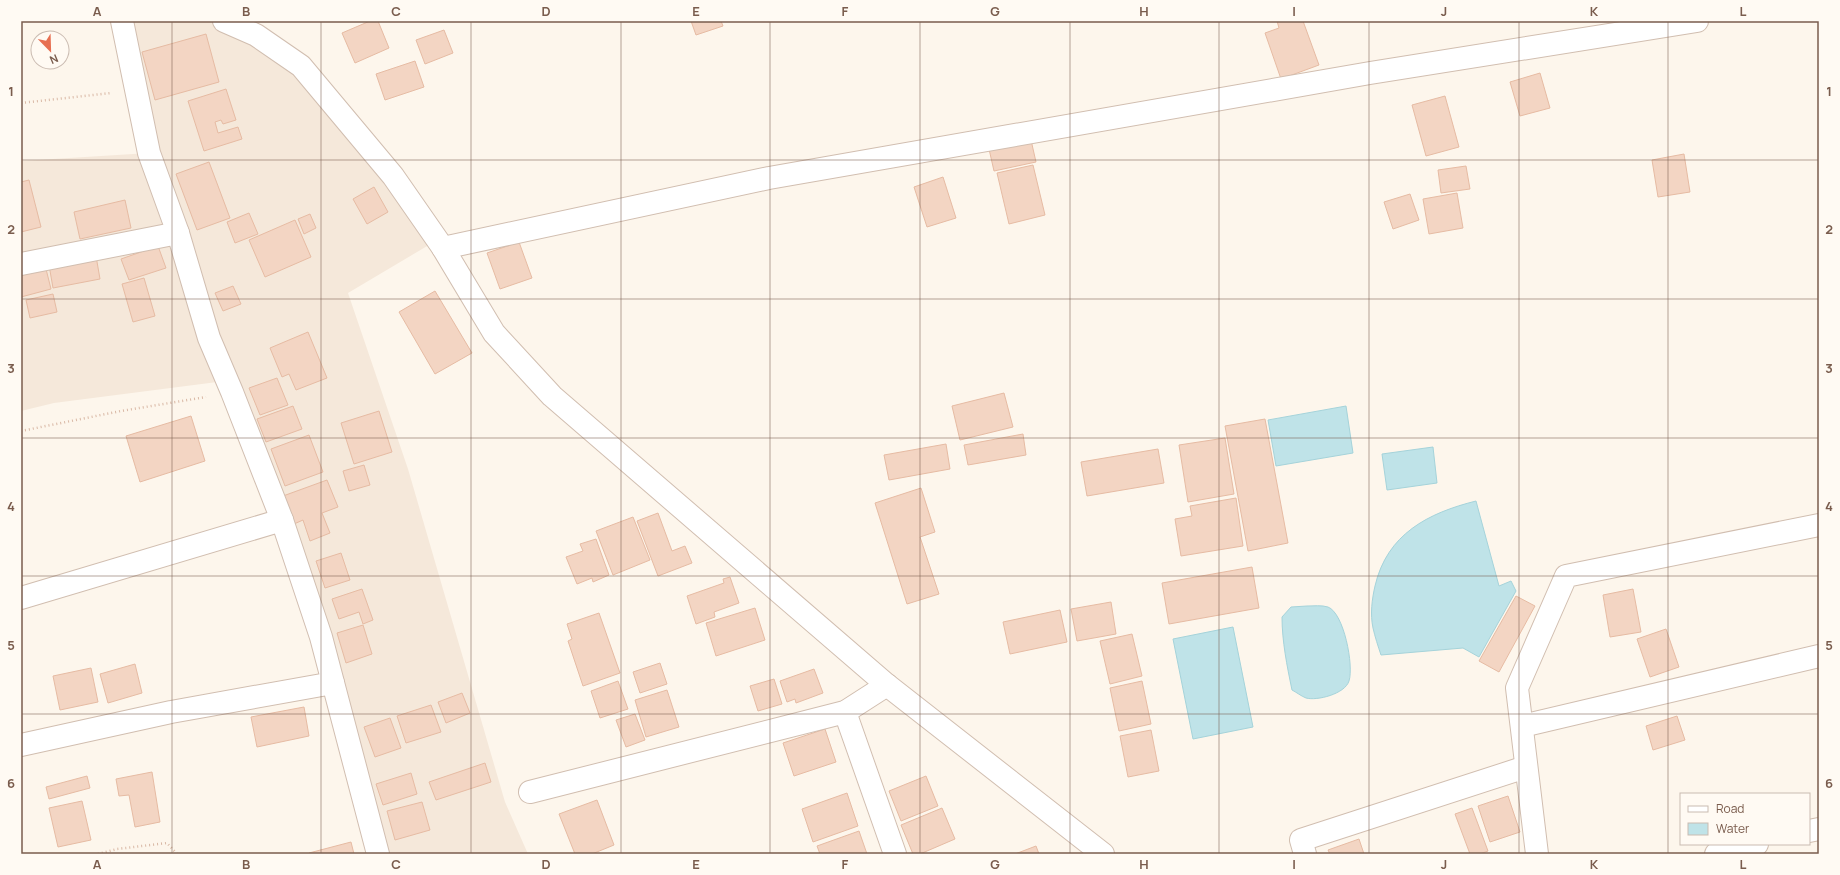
<svg xmlns="http://www.w3.org/2000/svg" width="1840" height="875" viewBox="0 0 1840 875" font-family="Manrope,sans-serif">
	<style>
		.residential { fill: #f5e8da }
		.water { fill: #bfe3e8; stroke: #a5d3da }
		.building { fill: #f3d5c3; stroke: #e6bba3 }
		.lines { fill: none; stroke-linecap: round; stroke-linejoin: round }
		.minor-casing { stroke: #d1beb0; stroke-width: 24 }
		.path { stroke: #d9b8a5; stroke-width: 2.5; stroke-dasharray: 1 3; stroke-linecap: butt }
		.minor { stroke: #fff; stroke-width: 22 }
		.grid { fill: none; stroke: #7a5c4d; stroke-width: 1; stroke-opacity: 0.55 }
		.neatline { fill: none; stroke: #7a5c4d; stroke-width: 1.5 }
		.grid-label { font-size: 13px; text-anchor: middle; font-weight: bold; fill: #7a5c4d }
	</style>
	<rect width="100%" height="100%" fill="#fdf6ec"/>
	<polygon class="residential" points="117,21 251,21 444,236 348,293 408,469 505,802 528,854 371,854 328,667 225,381 54,403 21,411 21,161 149,153 115,44"/>
	<g class="water">
		<polygon points="1346,406 1353,453 1276,466 1268,420"/>
		<polygon points="1433,447 1437,483 1387,490 1382,454"/>
		<path d="M1476 501 1499 586 1511 581 1516 591 1479 657 1463 648 1381 655C1378 646 1375 637 1373 628 1370 614 1372 599 1375 586 1387 534 1428 513 1476 501Z"/>
		<path d="M1307 606C1313 606 1322 605 1328 607 1344 613 1354 666 1349 681 1345 694 1317 701 1306 698 1301 696 1296 692 1292 690 1287 666 1282 641 1282 617L1291 607Z"/>
		<polygon points="1233,627 1253,727 1193,739 1173,639"/>
	</g>
	<g class="building">
		<polygon points="370,21 378,21 389,48 355,63 342,33"/>
		<polygon points="691,21 721,21 723,26 696,35"/>
		<polygon points="1277,21 1303,21 1319,65 1281,79 1265,33 1279,28"/>
		<polygon points="444,30 453,53 425,64 416,40"/>
		<polygon points="206,34 219,82 155,100 142,52"/>
		<polygon points="415,61 424,87 385,100 376,74"/>
		<polygon points="1540,73 1550,108 1520,116 1510,82"/>
		<polygon points="226,89 236,120 223,124 221,120 215,122 218,133 238,127 242,139 204,151 188,101"/>
		<polygon points="1445,96 1459,147 1426,156 1412,105"/>
		<polygon points="1031,140 1036,162 994,171 989,149"/>
		<polygon points="1684,154 1690,192 1658,197 1652,160"/>
		<polygon points="209,162 230,218 197,230 176,174"/>
		<polygon points="1033,165 1045,215 1009,224 997,173"/>
		<polygon points="1466,166 1470,189 1441,193 1438,170"/>
		<polygon points="943,177 956,218 927,227 914,187"/>
		<polygon points="29,180 41,227 21,232 21,182"/>
		<polygon points="374,187 388,212 367,224 353,199"/>
		<polygon points="1457,193 1463,228 1429,234 1423,199"/>
		<polygon points="1410,194 1419,220 1393,229 1384,202"/>
		<polygon points="125,200 131,228 80,239 74,212"/>
		<polygon points="249,213 258,234 235,243 227,222"/>
		<polygon points="310,214 316,228 304,234 298,219"/>
		<polygon points="295,220 311,257 265,277 249,240"/>
		<polygon points="519,242 532,278 500,289 487,253"/>
		<polygon points="158,246 166,268 129,280 121,259"/>
		<polygon points="96,256 100,279 53,288 49,265"/>
		<polygon points="45,265 51,289 21,297 21,271"/>
		<polygon points="144,278 155,316 133,322 122,284"/>
		<polygon points="233,286 241,304 223,311 215,293"/>
		<polygon points="435,291 472,353 435,374 399,312"/>
		<polygon points="53,294 57,312 30,318 26,300"/>
		<polygon points="308,332 327,378 296,390 289,374 282,377 270,348"/>
		<polygon points="277,378 288,405 260,415 249,388"/>
		<polygon points="1004,393 1013,427 960,440 952,406"/>
		<polygon points="293,406 302,429 266,442 257,419"/>
		<polygon points="379,411 392,452 354,464 341,423"/>
		<polygon points="191,416 205,461 140,482 126,436"/>
		<polygon points="1265,419 1288,543 1248,551 1225,426"/>
		<polygon points="1023,434 1026,455 968,465 964,445"/>
		<polygon points="309,435 323,472 285,486 271,449"/>
		<polygon points="1225,438 1234,494 1188,502 1179,445"/>
		<polygon points="946,444 950,469 889,480 884,455"/>
		<polygon points="1158,449 1164,483 1087,496 1081,462"/>
		<polygon points="364,465 370,485 349,491 343,471"/>
		<polygon points="327,480 338,507 322,513 330,533 310,541 303,520 294,524 283,496"/>
		<polygon points="921,488 935,532 920,537 939,594 907,604 875,503"/>
		<polygon points="1236,498 1243,546 1181,556 1175,519 1192,516 1190,506"/>
		<polygon points="658,513 672,551 685,546 692,563 658,576 637,521"/>
		<polygon points="633,517 650,560 613,575 596,531"/>
		<polygon points="596,539 609,575 593,582 592,578 577,584 566,557 583,551 580,544"/>
		<polygon points="341,553 350,580 325,588 316,561"/>
		<polygon points="1252,567 1259,608 1169,624 1162,583"/>
		<polygon points="730,577 739,603 714,612 715,617 696,624 687,596 724,583 723,579"/>
		<polygon points="362,589 373,620 363,624 359,612 339,619 332,599"/>
		<polygon points="1633,589 1641,632 1610,637 1603,595"/>
		<polygon points="1516,596 1535,606 1499,672 1479,661"/>
		<polygon points="1111,602 1116,634 1077,641 1071,609"/>
		<polygon points="755,608 765,640 716,656 706,623"/>
		<polygon points="1060,610 1067,642 1010,654 1003,622"/>
		<polygon points="599,613 620,673 583,686 568,641 572,639 567,624"/>
		<polygon points="363,625 372,654 346,663 337,633"/>
		<polygon points="1666,629 1679,667 1650,677 1637,639"/>
		<polygon points="1132,634 1142,676 1110,684 1100,641"/>
		<polygon points="660,663 667,684 640,693 633,672"/>
		<polygon points="135,664 142,693 108,703 100,674"/>
		<polygon points="91,668 98,702 60,710 53,676"/>
		<polygon points="814,669 823,693 796,703 795,699 787,702 780,681"/>
		<polygon points="774,679 782,704 758,711 750,686"/>
		<polygon points="618,681 628,709 600,718 591,691"/>
		<polygon points="1142,681 1151,724 1119,731 1110,688"/>
		<polygon points="667,690 679,727 646,737 635,700"/>
		<polygon points="462,693 470,713 446,723 438,702"/>
		<polygon points="431,705 441,732 406,743 397,716"/>
		<polygon points="304,707 309,736 257,747 251,717"/>
		<polygon points="635,714 645,740 626,747 616,720"/>
		<polygon points="1677,716 1685,740 1653,750 1646,726"/>
		<polygon points="390,718 401,748 375,757 364,727"/>
		<polygon points="825,729 836,762 794,776 783,743"/>
		<polygon points="1151,730 1159,771 1128,777 1120,736"/>
		<polygon points="485,763 491,782 436,800 429,782"/>
		<polygon points="152,772 160,822 135,827 129,795 119,796 116,779"/>
		<polygon points="411,773 417,794 383,805 376,784"/>
		<polygon points="87,776 90,788 49,799 46,787"/>
		<polygon points="926,776 938,806 901,821 889,791"/>
		<polygon points="847,793 858,826 813,842 802,809"/>
		<polygon points="1508,796 1520,832 1490,842 1478,806"/>
		<polygon points="597,800 614,845 592,854 575,854 559,814"/>
		<polygon points="82,801 91,840 58,847 49,808"/>
		<polygon points="422,802 430,830 395,840 387,811"/>
		<polygon points="942,808 955,839 920,854 913,854 901,825"/>
		<polygon points="1472,808 1488,851 1480,854 1470,854 1455,814"/>
		<polygon points="859,831 867,854 820,854 817,846"/>
		<polygon points="1359,839 1364,854 1330,854 1328,850"/>
		<polygon points="351,842 354,854 309,854 309,853"/>
		<polygon points="1036,846 1039,854 1015,854"/>
	</g>
	<g class="lines">
		<defs>
			<g id="minor">
				<polyline points="122,21 149,153 178,233 209,338 232,392 282,520 321,637 378,854"/>
				<polyline points="224,21 256,35 301,66 393,176 443,248 769,178 1370,73 1697,21"/>
				<polyline points="443,248 494,333 552,396 887,685 1103,854"/>
				<polyline points="21,264 178,233"/>
				<polyline points="21,598 282,520"/>
				<polyline points="845,712 895,854"/>
				<polyline points="1522,726 1819,656"/>
				<polyline points="21,745 171,712 333,683"/>
				<polyline points="530,792 845,712 887,685"/>
				<polyline points="1809,831 1819,829"/>
				<polyline points="1305,854 1301,840 1526,767"/>
				<polyline points="1537,854 1517,688 1566,576 1819,525"/>
				<polyline points="1716,854 1757,844"/>
			</g>
		</defs>
		<use href="#minor" class="minor-casing"/>
		<g class="path">
			<polyline points="21,103 111,93"/>
			<polyline points="21,431 121,411 206,397"/>
			<polyline points="98,854 117,849 167,843 177,854"/>
		</g>
		<use href="#minor" class="minor"/>
	</g>
	<path class="grid" d="M172 21V854M321 21V854M471 21V854M621 21V854M770 21V854M920 21V854M1070 21V854M1219 21V854M1369 21V854M1519 21V854M1668 21V854M21 160H1819M21 299H1819M21 438H1819M21 576H1819M21 714H1819"/>
	<rect width="1840" height="875" fill="none" stroke="#fffaf3" stroke-width="44"/>
	<rect x="1680" y="793" width="130" height="52" fill="#fffaf3" stroke="#cabbb1"/>
	<rect x="1688" y="806" width="20" height="6" fill="#ffffff" stroke="#cabbb1"/>
	<text x="1716" y="813" font-size="12" fill="#7a5c4d">Road</text>
	<rect x="1688" y="823" width="20" height="12" fill="#bfe3e8" stroke="#cabbb1"/>
	<text x="1716" y="833" font-size="12" fill="#7a5c4d">Water</text>
	<g transform="translate(50 50) rotate(157)"><circle r="19" fill="#fffaf3" stroke="#cabbb1"/>
	<path d="M0-3L7 15L0 10L-7 15Z" fill="#e76f51"/>
	<text y="-6" font-size="11" font-weight="bold" text-anchor="middle" fill="#7a5c4d">N</text>
	</g>
	<rect x="22" y="22" width="1796" height="831" class="neatline"/>
	<g class="grid-label">
		<text x="97" y="16">A</text>
		<text x="246" y="16">B</text>
		<text x="396" y="16">C</text>
		<text x="546" y="16">D</text>
		<text x="696" y="16">E</text>
		<text x="845" y="16">F</text>
		<text x="995" y="16">G</text>
		<text x="1144" y="16">H</text>
		<text x="1294" y="16">I</text>
		<text x="1444" y="16">J</text>
		<text x="1594" y="16">K</text>
		<text x="1743" y="16">L</text>
		<text x="11" y="96">1</text>
		<text x="1829" y="96">1</text>
		<text x="11" y="234">2</text>
		<text x="1829" y="234">2</text>
		<text x="11" y="373">3</text>
		<text x="1829" y="373">3</text>
		<text x="11" y="511">4</text>
		<text x="1829" y="511">4</text>
		<text x="11" y="650">5</text>
		<text x="1829" y="650">5</text>
		<text x="11" y="788">6</text>
		<text x="1829" y="788">6</text>
		<text x="97" y="869">A</text>
		<text x="246" y="869">B</text>
		<text x="396" y="869">C</text>
		<text x="546" y="869">D</text>
		<text x="696" y="869">E</text>
		<text x="845" y="869">F</text>
		<text x="995" y="869">G</text>
		<text x="1144" y="869">H</text>
		<text x="1294" y="869">I</text>
		<text x="1444" y="869">J</text>
		<text x="1594" y="869">K</text>
		<text x="1743" y="869">L</text>
	</g>
</svg>
